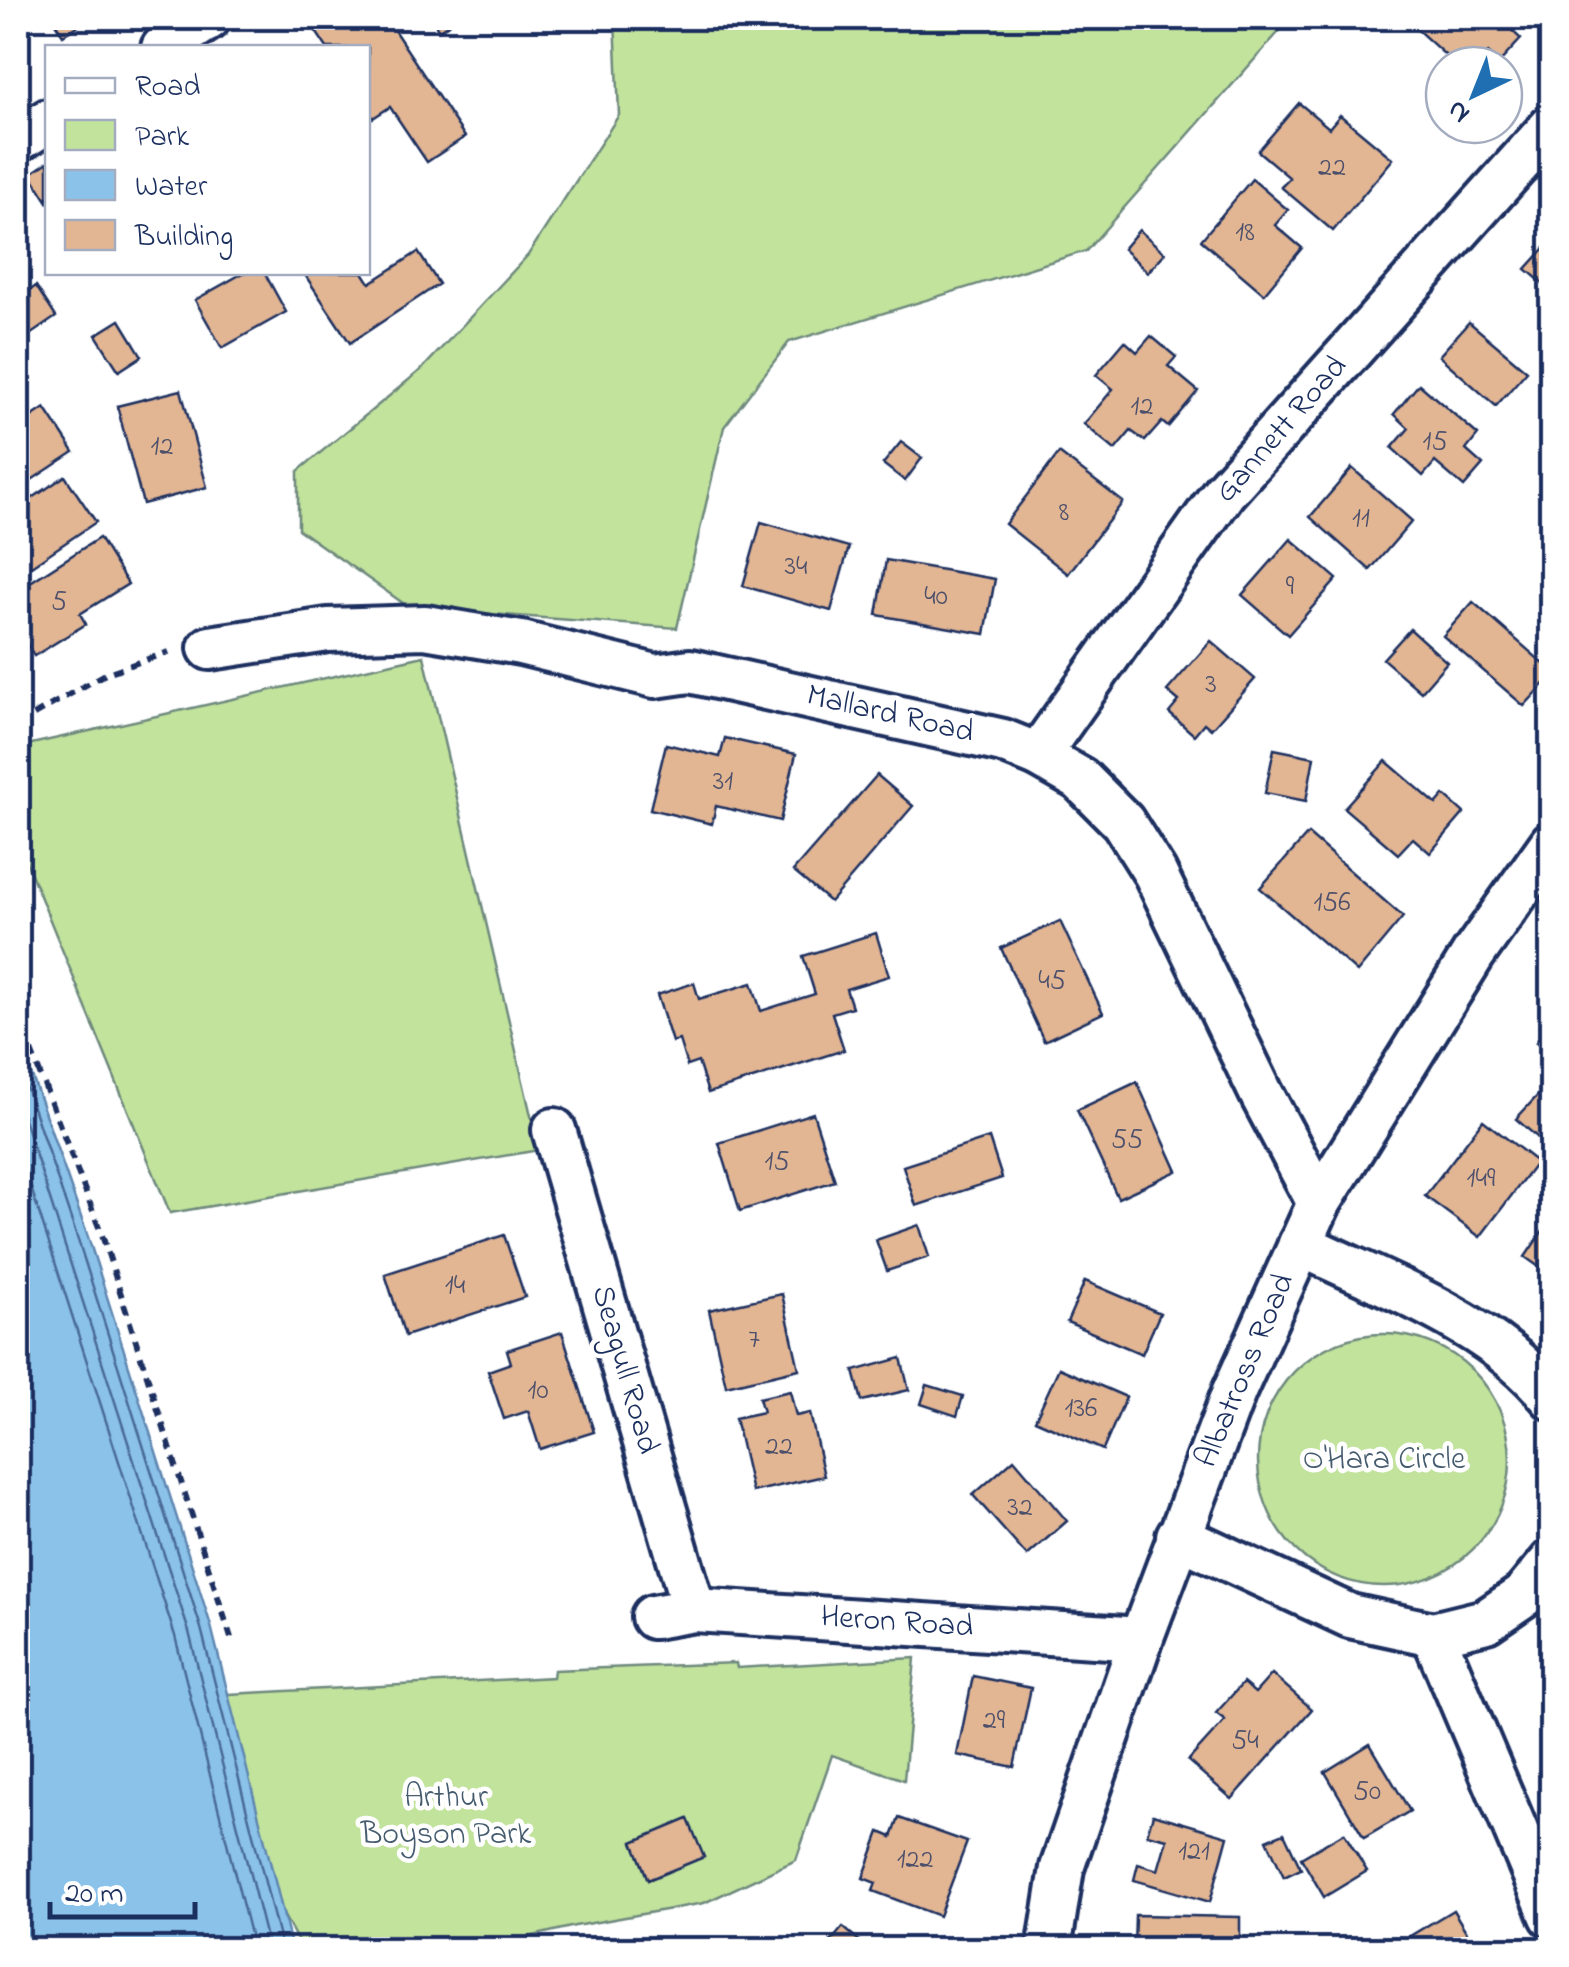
<svg xmlns="http://www.w3.org/2000/svg" width="1569" height="1967" viewBox="0 0 1569 1967" font-family="'Indie Flower',sans-serif">
	<style>
		.green { fill: #c2e39c; stroke: #6e897d; stroke-width: 2.5 }
		.water { fill: #8bc2e9; stroke: #5e87b1; stroke-width: 2.5 }
		.lines { fill: none; stroke-linecap: round; stroke-linejoin: round }
		.shore { stroke: #486a96; stroke-width: 2.5 }
		.building { fill: #e2b593; stroke: #1b2f5e; stroke-width: 2.5 }
		.minor-casing { stroke: #1b2f5e; stroke-width: 50 }
		.path { stroke: #1b2f5e; stroke-width: 6; stroke-dasharray: 10 8; stroke-linecap: butt }
		.minor { stroke: #fff; stroke-width: 42 }
		.labels { text-anchor: middle; dominant-baseline: central; stroke-width: 9; stroke-linejoin: round; paint-order: stroke }
		.number-label { font-size: 28px; fill: #4d506b }
		.street-label { font-size: 32px; fill: #1b2f5e; stroke: #fff }
		.park-label { font-size: 32px; fill: #455c6e; stroke: #fff }
	</style>
	<rect width="100%" height="100%" fill="#fff"/>
	<filter id="ink" filterUnits="userSpaceOnUse"><feTurbulence type="fractalNoise" baseFrequency=".01" numOctaves="2"/><feDisplacementMap in="SourceGraphic" scale="20" xChannelSelector="R" yChannelSelector="G"/><feConvolveMatrix kernelMatrix="1 2 1 2 8 2 1 2 1" color-interpolation-filters="sRGB"/></filter>
	<g filter="url(#ink)">
		<g class="green">
			<polygon points="615,18 1291,18 1086,251 789,342 724,427 677,628 410,608 298,529 298,471 422,369 528,255 619,115"/>
			<polygon points="424,656 539,1150 170,1213 18,842 18,747"/>
			<circle cx="1384" cy="1460" r="126"/>
			<polygon points="915,1658 904,1780 832,1755 796,1860 704,1903 575,1926 474,1950 302,1949 248,1850 210,1695 553,1677 554,1670 736,1663 737,1668"/>
		</g>
		<polygon class="water" points="18,1036 90,1243 211,1626 292,1949 18,1949"/>
		<g class="lines">
			<g class="shore">
				<polyline points="18,1063 80,1246 201,1628 282,1950"/>
				<polyline points="18,1100 189,1632 269,1950"/>
				<polyline points="18,1147 175,1636 254,1950"/>
			</g>
		</g>
		<g class="building">
			<polygon points="52,18 91,18 63,35"/>
			<polygon points="307,18 386,18 465,137 427,162 390,107 373,118 368,109 368,48 327,48"/>
			<polygon points="431,18 458,18 439,30"/>
			<polygon points="1416,18 1499,18 1521,39 1499,63 1488,53 1477,65 1456,65 1411,24"/>
			<polygon points="1299,103 1329,128 1340,115 1393,159 1333,231 1281,187 1290,178 1258,151"/>
			<polygon points="48,162 48,202 30,174"/>
			<polygon points="1252,179 1288,210 1275,225 1302,248 1264,294 1201,240"/>
			<polygon points="1139,230 1165,253 1148,272 1123,249"/>
			<polygon points="1552,240 1552,291 1526,269"/>
			<polygon points="418,252 439,284 350,343 303,272 363,272 370,283"/>
			<polygon points="245,272 264,272 286,312 222,348 195,300"/>
			<polygon points="36,286 56,317 18,343 18,299"/>
			<polygon points="120,320 142,356 119,371 96,335"/>
			<polygon points="1469,322 1527,371 1496,406 1439,356"/>
			<polygon points="1151,336 1176,357 1168,366 1198,391 1168,427 1162,422 1145,441 1131,431 1115,450 1084,424 1113,389 1096,375 1125,341 1137,352"/>
			<polygon points="1419,384 1478,435 1466,450 1483,465 1464,487 1435,462 1423,476 1392,448 1409,428 1394,414"/>
			<polygon points="181,390 207,487 143,504 117,406"/>
			<polygon points="45,408 74,452 18,489 18,426"/>
			<polygon points="901,442 922,458 905,481 883,464"/>
			<polygon points="1059,453 1123,502 1068,574 1005,524"/>
			<polygon points="1352,468 1412,521 1370,570 1310,517"/>
			<polygon points="65,476 96,522 18,575 18,508"/>
			<polygon points="761,522 849,547 831,611 743,586"/>
			<polygon points="99,538 128,584 80,614 86,624 34,656 18,629 18,590"/>
			<polygon points="1291,539 1337,579 1288,635 1242,595"/>
			<polygon points="886,560 995,579 985,634 877,615"/>
			<polygon points="1473,602 1552,671 1552,676 1524,706 1443,636"/>
			<polygon points="1410,629 1447,662 1421,692 1383,659"/>
			<polygon points="1211,641 1255,679 1211,729 1204,723 1194,735 1169,713 1179,701 1167,691"/>
			<polygon points="725,738 796,754 780,821 716,806 712,824 650,809 666,744 720,757"/>
			<polygon points="1274,749 1314,757 1306,801 1265,793"/>
			<polygon points="1386,761 1436,804 1444,795 1464,813 1430,853 1413,838 1398,854 1344,808"/>
			<polygon points="877,775 913,806 830,902 793,871"/>
			<polygon points="1308,834 1403,917 1357,972 1260,888"/>
			<polygon points="1060,921 1103,1013 1044,1041 1001,948"/>
			<polygon points="876,933 889,976 846,989 852,1007 832,1013 844,1050 708,1093 698,1062 687,1066 679,1040 672,1042 657,995 694,983 699,999 752,983 761,1011 815,994 803,956"/>
			<polygon points="1552,1022 1552,1054 1536,1042"/>
			<polygon points="1552,1080 1552,1150 1516,1119"/>
			<polygon points="1137,1082 1177,1171 1118,1198 1077,1110"/>
			<polygon points="813,1113 835,1181 740,1211 719,1143"/>
			<polygon points="1483,1120 1537,1162 1480,1237 1425,1196"/>
			<polygon points="989,1138 1002,1178 916,1206 903,1166"/>
			<polygon points="1552,1217 1552,1276 1525,1257"/>
			<polygon points="919,1225 929,1257 887,1271 876,1240"/>
			<polygon points="504,1235 525,1297 405,1336 385,1274"/>
			<polygon points="1085,1281 1160,1313 1142,1354 1067,1322"/>
			<polygon points="782,1294 799,1369 726,1386 709,1310"/>
			<polygon points="562,1332 594,1432 540,1449 528,1411 504,1419 488,1371 511,1363 507,1350"/>
			<polygon points="901,1358 909,1390 862,1401 854,1371"/>
			<polygon points="1059,1368 1126,1397 1103,1450 1035,1420"/>
			<polygon points="927,1385 963,1396 957,1416 921,1404"/>
			<polygon points="790,1391 796,1416 810,1413 824,1476 752,1492 735,1418 763,1412 759,1398"/>
			<polygon points="1014,1459 1067,1521 1027,1556 973,1495"/>
			<polygon points="1272,1674 1312,1709 1232,1799 1188,1761 1225,1720 1216,1713 1243,1683 1255,1693"/>
			<polygon points="973,1676 1031,1688 1014,1767 957,1755"/>
			<polygon points="1370,1744 1410,1811 1364,1838 1325,1772"/>
			<polygon points="1153,1814 1228,1836 1210,1902 1134,1880 1138,1864 1158,1870 1167,1839 1147,1834"/>
			<polygon points="899,1818 967,1842 939,1916 873,1891 876,1883 863,1878 880,1832 892,1837"/>
			<polygon points="688,1819 704,1857 648,1880 633,1842"/>
			<polygon points="1284,1833 1301,1869 1284,1877 1267,1840"/>
			<polygon points="1344,1833 1367,1871 1324,1897 1301,1858"/>
			<polygon points="1453,1910 1475,1946 1468,1950 1387,1950"/>
			<polygon points="1135,1915 1240,1917 1240,1950 1134,1950"/>
			<polygon points="843,1927 870,1950 824,1950"/>
		</g>
		<g class="lines">
			<defs>
				<g id="minor">
					<polyline points="163,48 209,18"/>
					<polyline points="18,140 48,121"/>
					<polyline points="210,648 328,630 425,627 521,643 655,676 690,671 1003,741 1038,755 1080,779 1123,822 1155,873 1262,1095 1319,1203"/>
					<polyline points="1038,755 1224,492 1552,126"/>
					<polyline points="554,1130 694,1610"/>
					<path d="M1300 1244C1385 1286 1492 1322 1552 1398"/>
					<polyline points="1178,1536 1350,1616 1433,1634 1486,1621 1524,1595 1552,1561"/>
					<polyline points="653,1617 694,1610 1141,1639"/>
					<polyline points="1433,1634 1552,1916"/>
					<polyline points="1049,1950 1062,1868 1141,1639 1234,1392 1319,1203 1474,953 1552,843"/>
				</g>
			</defs>
			<use href="#minor" class="minor-casing"/>
			<g class="path">
				<polyline points="18,724 107,673 169,652"/>
				<polyline points="18,1017 102,1235 231,1638"/>
			</g>
			<use href="#minor" class="minor"/>
		</g>
	</g>
	<g class="labels">
		<g class="number-label">
			<text x="1332" y="168">22</text>
			<text x="1245" y="233">18</text>
			<text x="1142" y="407">12</text>
			<text x="1435" y="442">15</text>
			<text x="162" y="447">12</text>
			<text x="1064" y="513">8</text>
			<text x="1361" y="519">11</text>
			<text x="796" y="567">34</text>
			<text x="1290" y="587">9</text>
			<text x="936" y="597">40</text>
			<text x="59" y="602">5</text>
			<text x="1211" y="685">3</text>
			<text x="723" y="782">31</text>
			<text x="1332" y="903">156</text>
			<text x="1052" y="981">45</text>
			<text x="1127" y="1140">55</text>
			<text x="777" y="1162">15</text>
			<text x="1481" y="1179">149</text>
			<text x="455" y="1286">14</text>
			<text x="754" y="1340">7</text>
			<text x="538" y="1391">10</text>
			<text x="1081" y="1409">136</text>
			<text x="779" y="1447">22</text>
			<text x="1020" y="1508">32</text>
			<text x="994" y="1721">29</text>
			<text x="1245" y="1741">54</text>
			<text x="1367" y="1792">50</text>
			<text x="1194" y="1852">121</text>
			<text x="915" y="1860">122</text>
		</g>
		<g class="street-label">
			<text transform="translate(1282 430) rotate(-49)">Gannett Road</text>
			<text transform="translate(890 715) rotate(13)">Mallard Road</text>
			<text transform="translate(624 1370) rotate(74)">Seagull Road</text>
			<text transform="translate(1246 1371) rotate(-67)">Albatross Road</text>
			<text transform="translate(897 1623) rotate(4)">Heron Road</text>
		</g>
		<g class="park-label">
			<text x="1384" y="1460">O'Hara Circle</text>
			<text x="446" y="1798">Arthur<tspan x="446" dy="37">Boyson Park</tspan></text>
		</g>
	</g>
	<rect width="1569" height="1967" fill="none" stroke="#fff" stroke-width="60"/>
	<rect x="30" y="30" width="1509" height="1907" fill="none" stroke="#1b2f5e" stroke-width="4" filter="url(#ink)"/>
	<rect x="45" y="45" width="325" height="230" fill="#ffffff" stroke="#a4acbf" stroke-width="2.5"/>
	<rect x="65" y="78" width="50" height="15" fill="#ffffff" stroke="#a4acbf" stroke-width="2.5"/>
	<text x="135" y="95" font-size="30" fill="#1b2f5e">Road</text>
	<rect x="65" y="120" width="50" height="30" fill="#c2e39c" stroke="#a4acbf" stroke-width="2.5"/>
	<text x="135" y="145" font-size="30" fill="#1b2f5e">Park</text>
	<rect x="65" y="170" width="50" height="30" fill="#8bc2e9" stroke="#a4acbf" stroke-width="2.5"/>
	<text x="135" y="195" font-size="30" fill="#1b2f5e">Water</text>
	<rect x="65" y="220" width="50" height="30" fill="#e2b593" stroke="#a4acbf" stroke-width="2.5"/>
	<text x="135" y="245" font-size="30" fill="#1b2f5e">Building</text>
	<g transform="translate(1474 95) rotate(223)"><circle r="48" fill="#ffffff" stroke="#a4acbf" stroke-width="2.5"/>
	<path d="M0-8L18 38L0 25L-18 38Z" fill="#1f6fb2"/>
	<text y="-15" font-size="28" font-weight="bold" text-anchor="middle" fill="#1b2f5e">N</text>
	</g>
	<path d="M50 1902v15h145v-15" fill="none" stroke="#1b2f5e" stroke-width="5"/>
	<text x="65" y="1902" font-size="30" fill="#1b2f5e" stroke="#ffffff" stroke-width="8" paint-order="stroke">20 m</text>
</svg>
